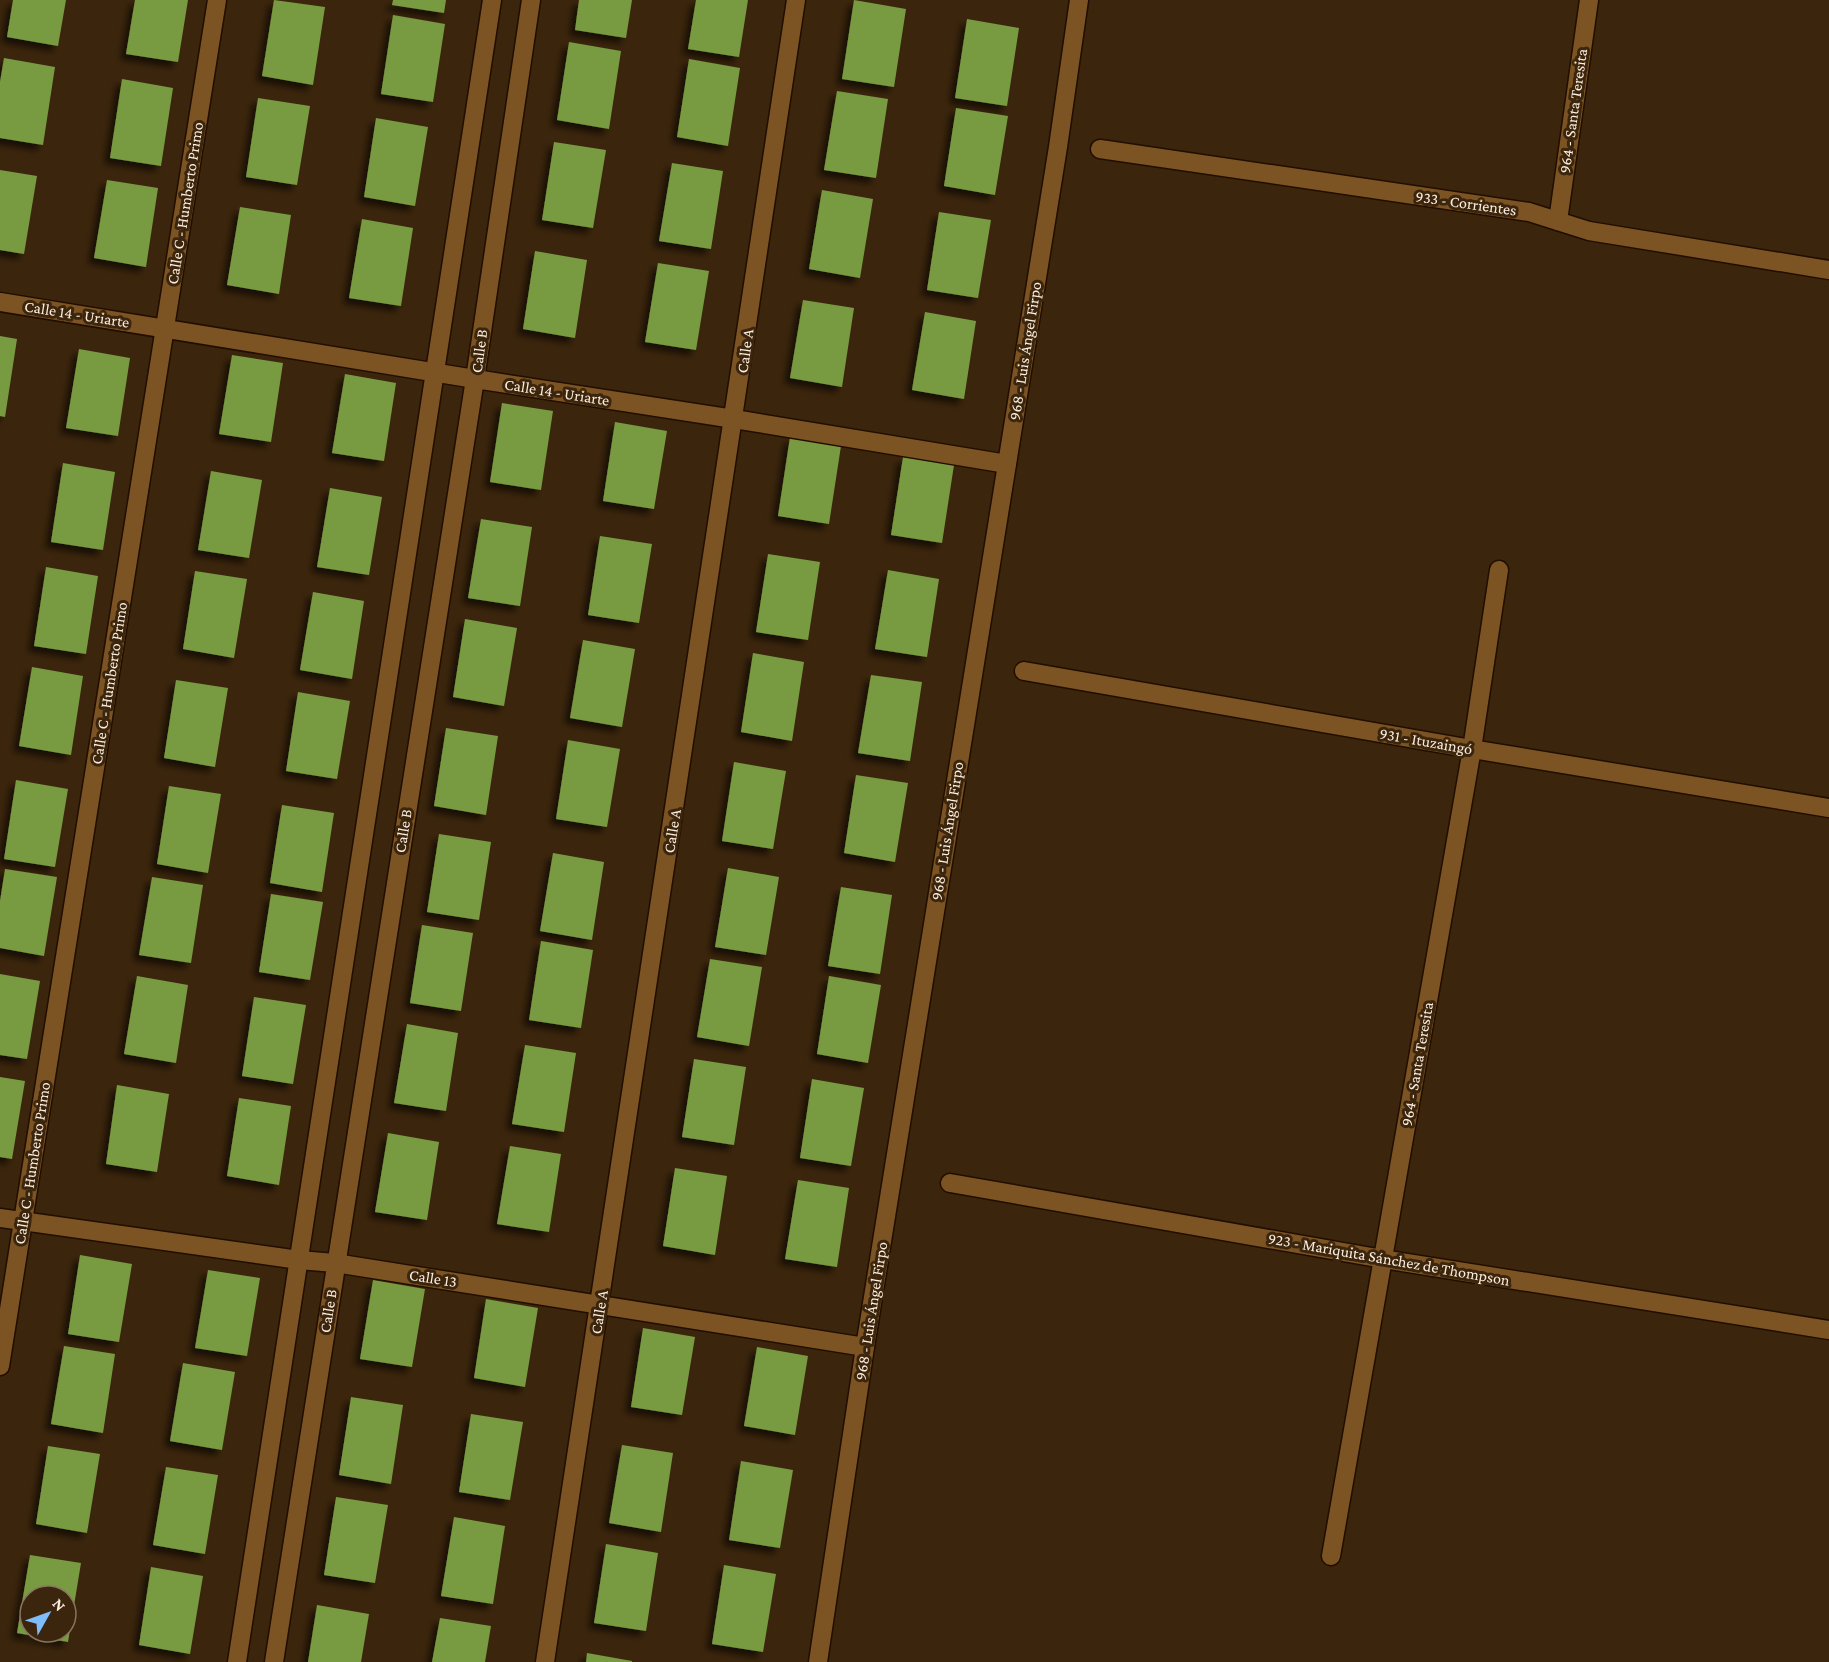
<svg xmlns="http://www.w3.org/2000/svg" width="1829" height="1662" viewBox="0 0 1829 1662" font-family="'Crimson Pro',serif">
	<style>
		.building { fill: #789b43; fill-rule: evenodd; filter: url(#shadow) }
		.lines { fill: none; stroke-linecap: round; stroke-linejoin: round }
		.minor-casing { stroke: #210e00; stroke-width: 21 }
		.minor { stroke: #7c5322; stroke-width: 18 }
		.labels { text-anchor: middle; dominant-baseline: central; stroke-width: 6; stroke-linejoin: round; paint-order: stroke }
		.street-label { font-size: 16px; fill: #fcedde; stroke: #3b250c }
	</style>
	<defs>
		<filter id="shadow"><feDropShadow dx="-5.5" dy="5.5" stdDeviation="3" flood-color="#0009"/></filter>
	</defs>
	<rect width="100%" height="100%" fill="#3b250c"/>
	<g class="building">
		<polygon points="13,0 66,0 58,46 7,37"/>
		<polygon points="135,0 188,0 178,62 126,54"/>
		<polygon points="274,0 325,7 313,85 262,76"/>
		<polygon points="393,0 446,0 444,13 392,5"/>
		<polygon points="579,0 632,0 626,38 575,30"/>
		<polygon points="696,0 748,0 739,57 688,49"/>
		<polygon points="854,0 906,9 894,87 842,79"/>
		<polygon points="393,15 445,24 433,102 381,94"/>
		<polygon points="967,19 1019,28 1007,106 955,98"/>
		<polygon points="569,42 621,51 609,129 557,120"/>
		<polygon points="4,58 55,67 43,145 0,138 0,82"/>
		<polygon points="689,59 740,68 728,146 677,137"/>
		<polygon points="122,79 173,88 161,166 110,158"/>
		<polygon points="837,91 888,99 876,178 824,170"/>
		<polygon points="258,98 310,106 297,185 246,177"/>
		<polygon points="956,108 1008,116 995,195 944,186"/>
		<polygon points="376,118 428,127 415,206 364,197"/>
		<polygon points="554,142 606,150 593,228 542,220"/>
		<polygon points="672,163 723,171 711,249 659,241"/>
		<polygon points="0,170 37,176 24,254 0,250"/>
		<polygon points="107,180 158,188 146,267 94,258"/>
		<polygon points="822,190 873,199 860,278 809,269"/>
		<polygon points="240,207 291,215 279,294 227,285"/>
		<polygon points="939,212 991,220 978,298 927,290"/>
		<polygon points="362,219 413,228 401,306 349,298"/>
		<polygon points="535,251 587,260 575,338 523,329"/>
		<polygon points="658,263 709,271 696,350 645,342"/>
		<polygon points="803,300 854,308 842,387 790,378"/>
		<polygon points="925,312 976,321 964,399 912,390"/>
		<polygon points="0,336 17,339 5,417 0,416"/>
		<polygon points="79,349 130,358 118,436 66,428"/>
		<polygon points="232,355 283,363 271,442 219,434"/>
		<polygon points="345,374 396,383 384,461 332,453"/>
		<polygon points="502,403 553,411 541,490 490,482"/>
		<polygon points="615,422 667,431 654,509 603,501"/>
		<polygon points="790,437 841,446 829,524 778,516"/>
		<polygon points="903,457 954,465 942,543 891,535"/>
		<polygon points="63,463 115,472 103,550 51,542"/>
		<polygon points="211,471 262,480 249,558 198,550"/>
		<polygon points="330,488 382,497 369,575 317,567"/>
		<polygon points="481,519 532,527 520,606 468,598"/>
		<polygon points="600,536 652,544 639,623 588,615"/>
		<polygon points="768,554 820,562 808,640 756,632"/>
		<polygon points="46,567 98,576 86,654 34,646"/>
		<polygon points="888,570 939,579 927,657 875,649"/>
		<polygon points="195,571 247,579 234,658 183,649"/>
		<polygon points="313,592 364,601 352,679 300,670"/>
		<polygon points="465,619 517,628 504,706 453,697"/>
		<polygon points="583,640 635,649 622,727 570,718"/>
		<polygon points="753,653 804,662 792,741 741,732"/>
		<polygon points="32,667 83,676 71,755 19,746"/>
		<polygon points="871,675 922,682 910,761 858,753"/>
		<polygon points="176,680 228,688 215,767 164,758"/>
		<polygon points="298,692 350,701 337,779 286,771"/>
		<polygon points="446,728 498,736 486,815 434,806"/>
		<polygon points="568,740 620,749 607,827 556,819"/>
		<polygon points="734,762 786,771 773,849 722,841"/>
		<polygon points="856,775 908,783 895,862 844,853"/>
		<polygon points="16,780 68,789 55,867 4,859"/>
		<polygon points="169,786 221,794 208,873 157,864"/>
		<polygon points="282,805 334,813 322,892 270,883"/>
		<polygon points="439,834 491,842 479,920 427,912"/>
		<polygon points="553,853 604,862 592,940 540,931"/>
		<polygon points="728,868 779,877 766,955 715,947"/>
		<polygon points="5,869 57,877 44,956 0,948 0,901"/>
		<polygon points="152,877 203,885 191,963 139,955"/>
		<polygon points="841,887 892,895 880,974 828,966"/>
		<polygon points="271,894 323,902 310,980 259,972"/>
		<polygon points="422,925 473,933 461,1011 410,1003"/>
		<polygon points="541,941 593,950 581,1028 529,1020"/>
		<polygon points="710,959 762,967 749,1046 697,1037"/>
		<polygon points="0,974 40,981 27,1059 0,1055"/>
		<polygon points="137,976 188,985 176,1063 124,1054"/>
		<polygon points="829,976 881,985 868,1063 817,1054"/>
		<polygon points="254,997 306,1005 293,1084 242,1076"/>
		<polygon points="407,1024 458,1033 446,1111 394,1103"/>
		<polygon points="525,1045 576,1053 564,1132 512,1124"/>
		<polygon points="694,1059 746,1067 734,1145 682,1137"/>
		<polygon points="0,1077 25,1081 12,1159 0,1157"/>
		<polygon points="812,1079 864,1088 851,1166 800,1158"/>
		<polygon points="117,1085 169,1094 157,1172 106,1164"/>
		<polygon points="239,1098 291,1106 279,1185 227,1176"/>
		<polygon points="388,1133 439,1142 427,1220 375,1212"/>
		<polygon points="510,1146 561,1154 549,1232 497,1224"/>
		<polygon points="675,1168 727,1176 715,1255 663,1246"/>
		<polygon points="798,1180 849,1188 837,1267 785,1259"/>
		<polygon points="80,1255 132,1264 119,1342 68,1334"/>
		<polygon points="208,1270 260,1278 247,1356 195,1348"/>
		<polygon points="373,1280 425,1289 412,1367 360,1359"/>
		<polygon points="486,1299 538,1308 525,1387 474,1378"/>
		<polygon points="643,1328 695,1337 682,1415 631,1407"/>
		<polygon points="64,1346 115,1354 103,1433 51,1424"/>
		<polygon points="757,1347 808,1356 795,1435 744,1426"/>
		<polygon points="183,1363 235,1372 222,1450 170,1441"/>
		<polygon points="351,1397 403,1405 391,1484 339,1475"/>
		<polygon points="471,1414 523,1422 510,1500 459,1492"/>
		<polygon points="622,1445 673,1453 661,1532 609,1523"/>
		<polygon points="48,1446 100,1454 87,1533 36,1524"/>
		<polygon points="741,1461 793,1470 780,1548 729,1540"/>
		<polygon points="166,1467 218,1475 205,1554 153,1545"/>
		<polygon points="336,1497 388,1505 375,1583 324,1575"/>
		<polygon points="454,1517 505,1526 493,1604 441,1596"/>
		<polygon points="606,1544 658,1553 646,1631 594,1623"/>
		<path d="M30 1555 81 1563 68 1642 17 1633ZM30 1596H66V1632H30Z"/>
		<polygon points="724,1565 776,1574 763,1652 712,1644"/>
		<polygon points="151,1567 203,1576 190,1654 139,1645"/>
		<polygon points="317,1605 369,1614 361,1662 308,1662"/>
		<polygon points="440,1618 491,1626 485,1662 432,1662"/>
		<polygon points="587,1653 632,1661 632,1662 586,1662"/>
	</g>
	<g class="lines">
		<defs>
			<g id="minor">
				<polyline points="1100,149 1529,212 1589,231 1829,270"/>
				<polyline points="1558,221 1589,0"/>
				<polyline points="0,302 475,379 734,419 1007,464"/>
				<polyline points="1024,671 1472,749 1829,808"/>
				<polyline points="950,1183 1383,1259 1829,1330"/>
				<polyline points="0,1218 299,1260 335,1263 865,1347"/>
				<polyline points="0,1366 217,0"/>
				<polyline points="1331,1556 1472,749 1499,570"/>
				<polyline points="237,1662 492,0"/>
				<polyline points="274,1662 475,379 531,0"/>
				<polyline points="545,1662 796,0"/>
				<polyline points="818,1662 865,1347 1058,147 1079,0"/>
			</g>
		</defs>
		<use href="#minor" class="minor-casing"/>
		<use href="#minor" class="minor"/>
	</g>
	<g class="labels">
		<g class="street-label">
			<text transform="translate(1573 111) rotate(-82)">964 - Santa Teresita</text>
			<text transform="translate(185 203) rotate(-81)">Calle C - Humberto Primo</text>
			<text transform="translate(1466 203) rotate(8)">933 - Corrientes</text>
			<text transform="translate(77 314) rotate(9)">Calle 14 - Uriarte</text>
			<text transform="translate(479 351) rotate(-82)">Calle B</text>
			<text transform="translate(745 351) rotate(-82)">Calle A</text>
			<text transform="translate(1025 351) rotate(-81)">968 - Luis Ángel Firpo</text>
			<text transform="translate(557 392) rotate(9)">Calle 14 - Uriarte</text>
			<text transform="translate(109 683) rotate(-81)">Calle C - Humberto Primo</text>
			<text transform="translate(1426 741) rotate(10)">931 - Ituzaingó</text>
			<text transform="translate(403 831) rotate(-81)">Calle B</text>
			<text transform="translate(672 831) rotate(-81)">Calle A</text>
			<text transform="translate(947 831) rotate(-81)">968 - Luis Ángel Firpo</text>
			<text transform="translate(1417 1064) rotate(-80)">964 - Santa Teresita</text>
			<text transform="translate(32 1163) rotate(-81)">Calle C - Humberto Primo</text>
			<text transform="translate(1389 1259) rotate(10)">923 - Mariquita Sánchez de Thompson</text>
			<text transform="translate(433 1278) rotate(9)">Calle 13</text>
			<text transform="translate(328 1311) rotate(-81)">Calle B</text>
			<text transform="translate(871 1311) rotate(-81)">968 - Luis Ángel Firpo</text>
			<text transform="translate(599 1312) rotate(-81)">Calle A</text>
		</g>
	</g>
	<g transform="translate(48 1614) rotate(50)"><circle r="28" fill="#3b250c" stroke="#887560" stroke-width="1.5"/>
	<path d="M0-4.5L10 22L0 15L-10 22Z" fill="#7ebdf9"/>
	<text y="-9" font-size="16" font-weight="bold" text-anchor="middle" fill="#fcedde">N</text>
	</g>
</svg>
